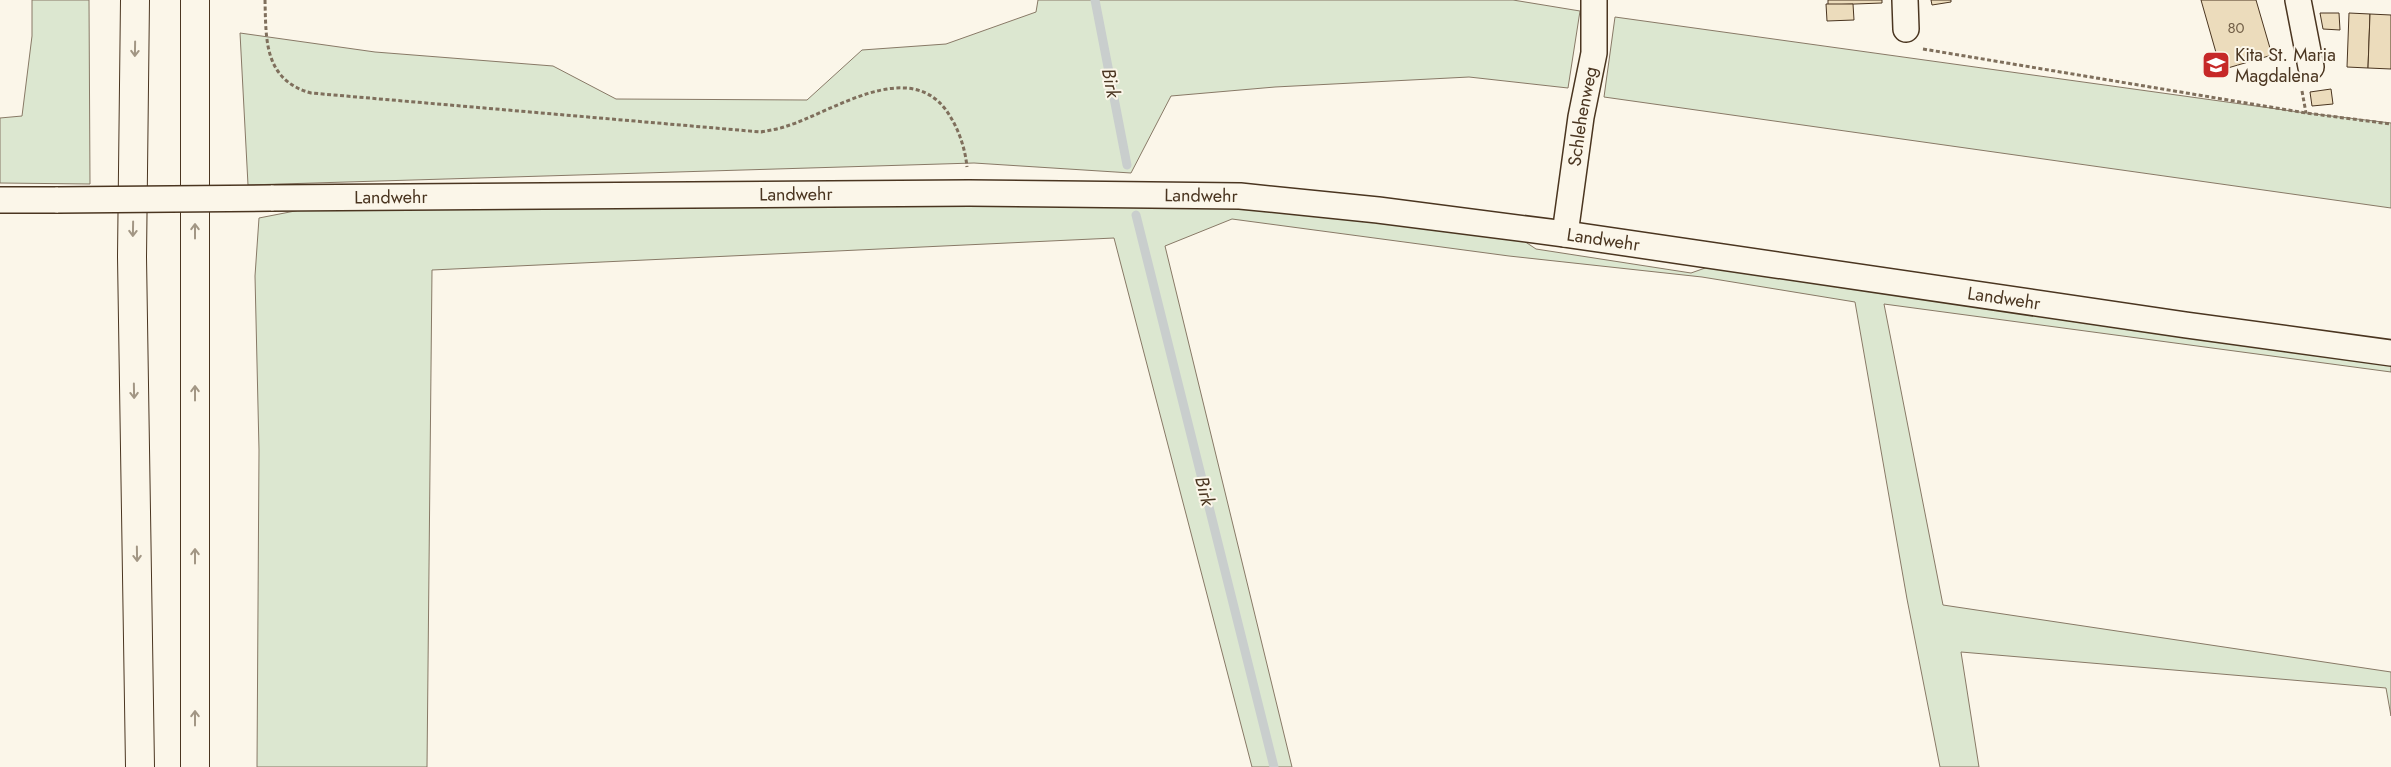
<svg xmlns="http://www.w3.org/2000/svg" width="2391" height="767" viewBox="0 0 2391 767" font-family="Jost,sans-serif">
	<style>
		.green { fill: #dce7d0; stroke: #887966 }
		.lines { fill: none; stroke-linecap: round; stroke-linejoin: round }
		.stream { stroke: #c9cecd; stroke-width: 9 }
		.building { fill: #ecdcbc; stroke: #4a3520 }
		.minor-casing { stroke: #4a3520; stroke-width: 28 }
		.motorway-casing { stroke: #4a3520; stroke-width: 30 }
		.path { stroke: #7f6f5c; stroke-width: 3; stroke-dasharray: 4 2.5; stroke-linecap: butt }
		.minor { stroke: #fbf6e9; stroke-width: 25 }
		.motorway { stroke: #fbf6e9; stroke-width: 28 }
		.minor-bridge-casing { stroke: #4a3520; stroke-width: 28; stroke-linecap: butt }
		.minor-bridge { stroke: #fbf6e9; stroke-width: 25 }
		.oneway { stroke: #a29684 }
		.labels { text-anchor: middle; dominant-baseline: central; stroke-width: 4; stroke-linejoin: round; paint-order: stroke }
		.number-label { font-size: 15px; fill: #725f47 }
		.poi-label { font-size: 18px; fill: #4a3520; stroke: #fbf6e9; text-anchor: start }
		.street-label { font-size: 18px; fill: #4a3520; stroke: #fbf6e9 }
		.water-label { font-size: 19px; font-style: italic; fill: #4a3520; stroke: #fbf6e9 }
	</style>
	<rect width="100%" height="100%" fill="#fbf6e9"/>
	<g class="green">
		<polygon points="32,0 89,0 90,184 0,183 0,118 22,116 32,36"/>
		<polygon points="1038,0 1513,0 1580,11 1568,88 1469,77 1275,87 1171,96 1131,173 974,163 248,185 240,33 375,52 553,66 616,99 807,100 862,50 946,44 1036,12"/>
		<polygon points="1615,17 2306,113 2391,123 2391,208 1604,97"/>
		<polygon points="1155,204 1249,206 1521,239 1536,249 1691,273 1708,267 2391,360 2391,372 1884,304 1943,605 2391,672 2391,716 2386,688 1961,652 1979,767 1940,767 1907,599 1855,302 1702,277 1509,256 1232,219 1165,246 1292,767 1252,767 1114,238 432,270 427,767 257,767 259,450 255,276 259,218 300,210"/>
	</g>
	<g class="lines">
		<g class="stream">
			<polyline points="1095,0 1127,165"/>
			<polyline points="1136,215 1274,767"/>
		</g>
	</g>
	<g class="building">
		<polygon points="1828,0 1882,0 1882,3 1828,5"/>
		<polygon points="1931,0 1951,0 1951,2 1932,5"/>
		<polygon points="2201,0 2256,0 2272,55 2221,70"/>
		<polygon points="1826,4 1853,4 1854,20 1827,21"/>
		<polygon points="2320,13 2339,13 2340,30 2323,29"/>
		<polygon points="2349,13 2370,14 2368,68 2347,67"/>
		<polygon points="2370,14 2391,15 2391,69 2368,68"/>
		<polygon points="2331,89 2333,104 2312,106 2310,92"/>
	</g>
	<g class="lines">
		<defs>
			<g id="minor">
				<polyline points="1905,0 1906,29"/>
				<polyline points="2298,0 2311,67"/>
				<path id="s1" d="M271 198 969 193 1240 196 1378 210 1565 234 2186 325 2391 353"/>
				<polyline points="0,200 58,200"/>
				<path id="s2" d="M1565 234 1581 117 1594 53V0"/>
			</g>
			<g id="motorway">
				<polyline points="135,0 132,257 140,767"/>
				<polyline points="195,0 195,767"/>
			</g>
		</defs>
		<use href="#minor" class="minor-casing"/>
		<use href="#motorway" class="motorway-casing"/>
		<g class="path">
			<path d="M265 0C266 40 264 80 311 93L761 132C770 130 779 129 787 126 832 112 907 58 946 110 958 127 965 147 967 167"/>
			<polyline points="1923,49 2306,113 2391,124"/>
			<polyline points="2302,91 2306,113"/>
		</g>
		<use href="#minor" class="minor"/>
		<use href="#motorway" class="motorway"/>
		<defs>
			<polyline id="minor-bridge" points="58,200 271,198"/>
		</defs>
		<use href="#minor-bridge" class="minor-bridge-casing"/>
		<use href="#minor-bridge" class="minor-bridge"/>
	</g>
	<defs><path id="oneway-shaft" d="M-6 0H5M1.5-3L5.5 0L1.5 3" fill="none" stroke-width="1.6" stroke-linecap="round" stroke-linejoin="round" transform="scale(1.25)"/></defs>
	<g class="oneway">
		<use href="#oneway-shaft" transform="translate(135 49) rotate(91)"/>
		<use href="#oneway-shaft" transform="translate(133 229) rotate(91)"/>
		<use href="#oneway-shaft" transform="translate(195 231) rotate(-90)"/>
		<use href="#oneway-shaft" transform="translate(134 391) rotate(89)"/>
		<use href="#oneway-shaft" transform="translate(195 393) rotate(-90)"/>
		<use href="#oneway-shaft" transform="translate(137 554) rotate(89)"/>
		<use href="#oneway-shaft" transform="translate(195 556) rotate(-90)"/>
		<use href="#oneway-shaft" transform="translate(195 718) rotate(-90)"/>
	</g>
	<defs>
		<symbol id="school-square" viewBox="-11 -11 22 22"><rect x="-9" y="-9" width="18" height="18" rx="4" fill="#c62828" stroke="#fbf6e9"/><path d="M0-5L7-2L0 1L-7-2ZM-4 1L0 2.5L4 1V4Q0 6-4 4Z" fill="#fff"/></symbol>
	</defs>
	<g fill-rule="evenodd">
		<use href="#school-square" x="2200" y="49" width="32" height="32"/>
	</g>
	<g class="labels">
		<g class="number-label">
			<text x="2236" y="28">80</text>
		</g>
		<g class="poi-label">
			<text x="2235" y="55">Kita St. Maria<tspan x="2235" dy="21">Magdalena</tspan></text>
		</g>
		<g class="street-label">
			<text stroke="none"><textPath href="#s2" startOffset="119">Schlehenweg</textPath></text>
			<text stroke="none"><textPath href="#s1" startOffset="525">Landwehr</textPath></text>
			<text stroke="none"><textPath href="#s1" startOffset="930">Landwehr</textPath></text>
			<text stroke="none"><textPath href="#s1" startOffset="120">Landwehr</textPath></text>
			<text stroke="none"><textPath href="#s1" startOffset="1335">Landwehr</textPath></text>
			<text stroke="none"><textPath href="#s1" startOffset="1740">Landwehr</textPath></text>
		</g>
		<g class="water-label">
			<text transform="translate(1111 83) rotate(79)">Birk</text>
			<text transform="translate(1205 491) rotate(76)">Birk</text>
		</g>
	</g>
</svg>
